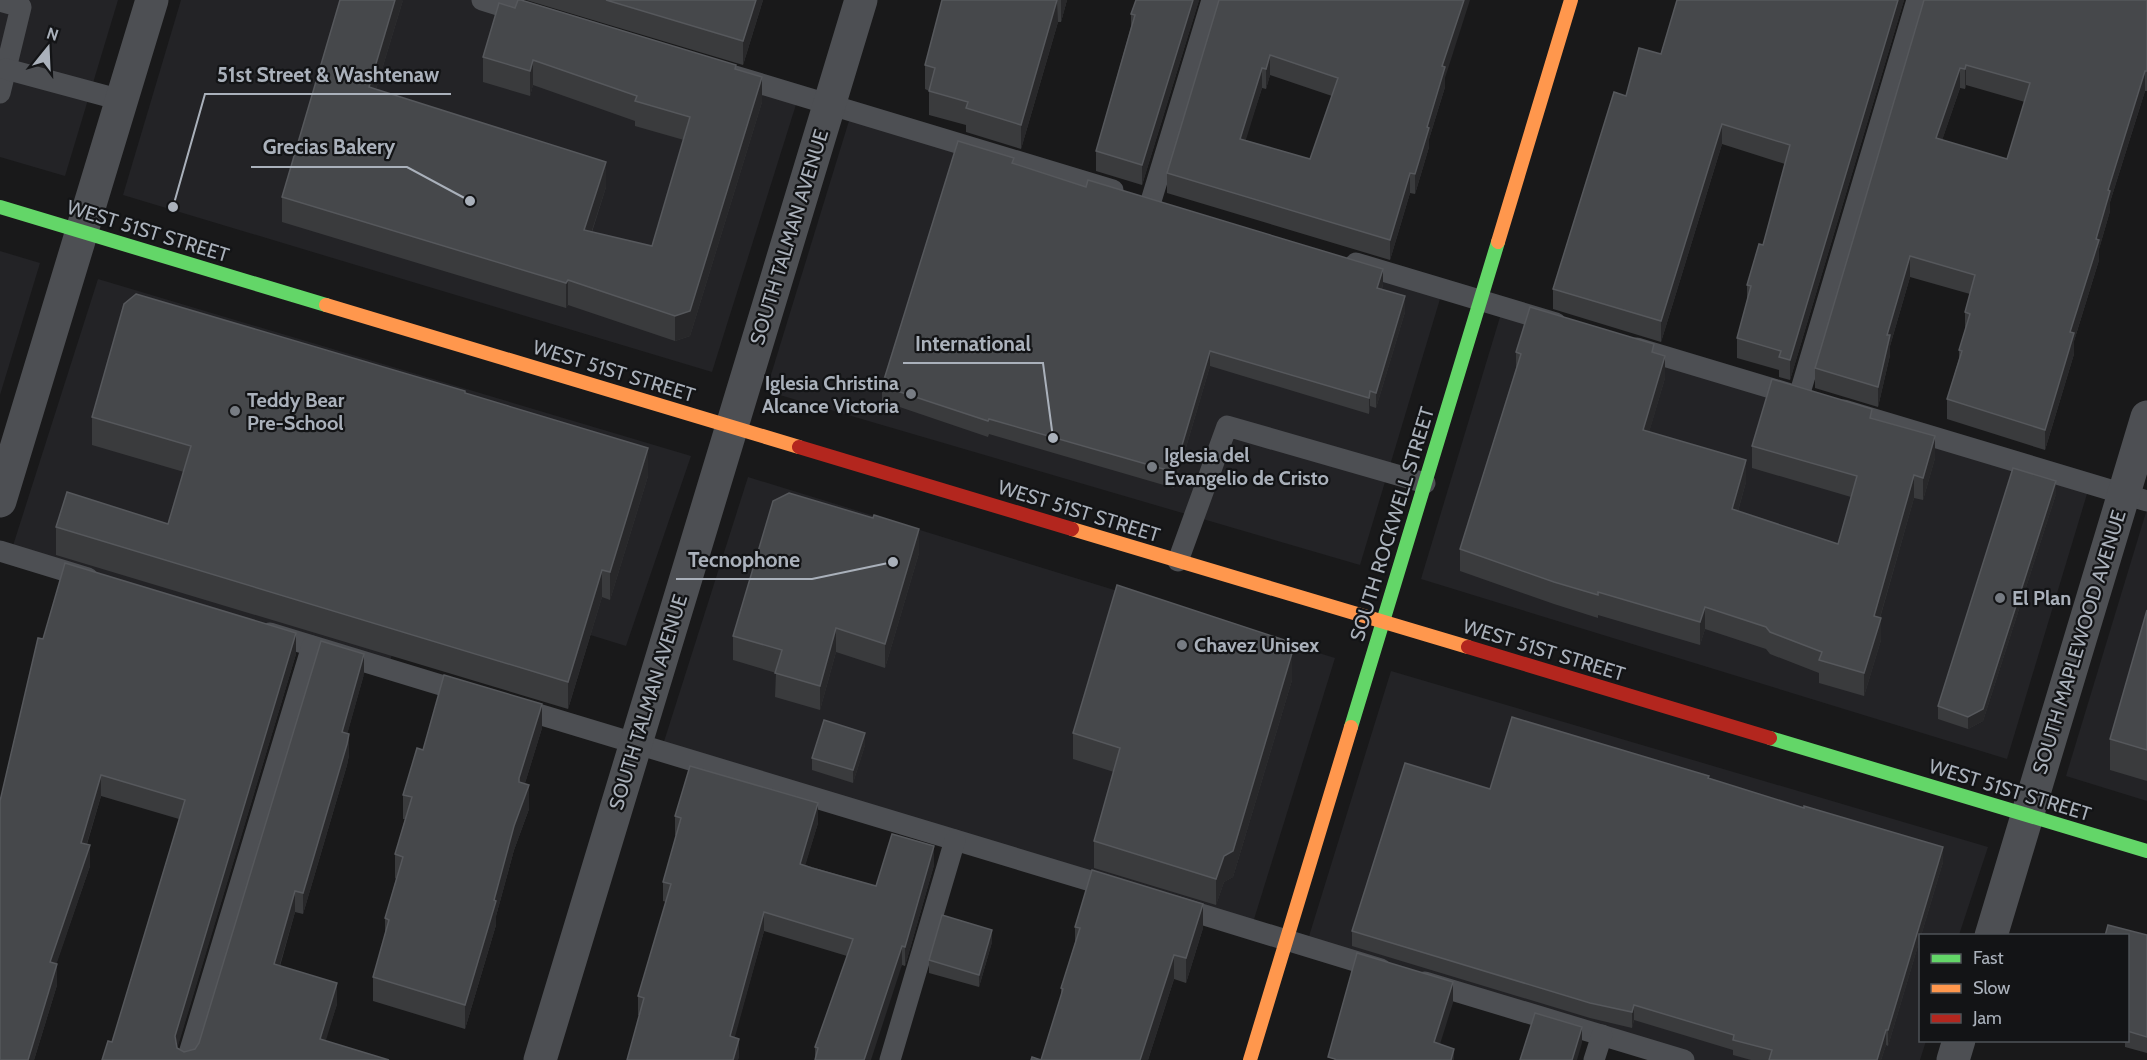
<svg xmlns="http://www.w3.org/2000/svg" width="2147" height="1060" viewBox="0 0 2147 1060" font-family="Cabin,sans-serif">
	<style>
		.built { fill: #232326 }
		.lines { fill: none; stroke-linecap: round; stroke-linejoin: round }
		.lane { stroke: #4d4f53; stroke-width: 21 }
		.street { stroke: #4d4f53; stroke-width: 33 }
		.fast { stroke: #63d668; stroke-width: 14 }
		.slow { stroke: #ff974d; stroke-width: 14 }
		.jam { stroke: #b3261e; stroke-width: 14 }
		.wall { fill: #3a3b3d; fill-rule: evenodd }
		.shaded-wall { fill: #28282a }
		.building { fill: #46484b; stroke: #56585c; stroke-width: 1.5; fill-rule: evenodd }
		.poi-dot { fill: #777c83; stroke: #131416; stroke-width: 2 }
		.labels { text-anchor: middle; dominant-baseline: central; stroke-width: 4.5; stroke-linejoin: round; paint-order: stroke }
		.street-label { font-size: 20px; fill: #aab1bb; stroke: #131416 }
		.poi-label { font-size: 20px; font-weight: bold; fill: #aab1bb; stroke: #131416; text-anchor: start }
		.leader { fill: none; stroke: #aab1bb; stroke-width: 2 }
		.callout-dot { fill: #aab1bb; stroke: #131416; stroke-width: 2 }
		.callout-label { font-size: 21px; text-anchor: middle; font-weight: bold; fill: #aab1bb; stroke: #131416; stroke-width: 4.5; stroke-linejoin: round; paint-order: stroke }
	</style>
	<rect width="100%" height="100%" fill="#19191a"/>
	<g class="built">
		<polygon points="0,0 118,0 65,176 0,157"/>
		<polygon points="181,0 482,0 799,95 712,372 123,195"/>
		<polygon points="852,111 1443,289 1360,565 766,391"/>
		<polygon points="0,251 40,263 0,395"/>
		<polygon points="98,279 691,456 626,646 412,580 388,669 10,555"/>
		<polygon points="1503,307 2090,484 2007,759 1421,579"/>
		<polygon points="748,477 1335,658 1251,929 661,751"/>
		<polygon points="2147,509 2147,801 2066,776"/>
		<polygon points="1391,671 1988,847 1959,935 1920,936 1920,1040 1926,1041 1920,1060 1684,1060 1306,946"/>
	</g>
	<g class="lines">
		<g class="lane">
			<polyline points="482,0 524,13"/>
			<polyline points="0,1 21,7 0,93"/>
			<polyline points="6,69 121,100"/>
			<polyline points="735,76 1113,190"/>
			<polyline points="1151,201 1212,0"/>
			<polyline points="1356,263 1556,323"/>
			<polyline points="1637,348 1797,396"/>
			<polyline points="1799,396 1917,0"/>
			<polyline points="1844,410 2147,501"/>
			<polyline points="0,551 88,578"/>
			<polyline points="1178,561 1227,426 1425,483"/>
			<polyline points="270,633 467,693"/>
			<polyline points="515,707 1117,889"/>
			<polyline points="1175,906 1381,969"/>
			<polyline points="1425,982 1684,1060"/>
			<polyline points="187,1060 312,646"/>
			<polyline points="890,1060 955,840"/>
			<polyline points="1594,1060 1602,1035"/>
		</g>
		<g class="street">
			<polyline points="0,501 152,0"/>
			<polyline points="1991,936 2147,417"/>
			<polyline points="540,1060 861,0"/>
			<polyline points="1953,1060 1959,1040"/>
		</g>
		<g class="fast">
			<polyline points="0,207 326,305"/>
			<polyline points="1351,727 1498,242"/>
			<polyline points="1770,738 2147,851"/>
		</g>
		<g class="slow">
			<polyline points="1498,242 1571,0"/>
			<polyline points="326,305 799,447"/>
			<polyline points="1072,529 1468,647"/>
			<polyline points="1250,1060 1351,727"/>
		</g>
		<g class="jam">
			<polyline points="799,447 1072,529"/>
			<polyline points="1468,647 1770,738"/>
		</g>
	</g>
	<g class="wall">
		<polygon points="403,0 376,89 606,187 592,232 652,246 684,140 635,126 635,121 533,85 530,96 483,82 483,57 515,8 736,69 762,102 690,336 675,341 568,305 566,308 282,222 282,197"/>
		<polygon points="526,0 763,0 743,65"/>
		<polygon points="942,0 1067,0 1061,22 1058,22 1021,149 966,132 966,125 929,115 929,91 925,89 925,65"/>
		<polygon points="1199,0 1142,185 1096,171 1096,151 1131,27 1131,14"/>
		<path d="M1219 0 1445 78V87L1429 139V147L1415 194 1410 193 1390 260 1167 193V173ZM1270 75 1332 96 1310 159 1245 140 1262 88 1266 89Z"/>
		<polygon points="1677,0 1904,0 1790,380 1779,377 1779,370 1737,358 1737,338 1747,302 1747,285 1763,245 1785,164 1722,144 1661,342 1553,309 1553,289 1626,96 1661,54"/>
		<path d="M1924 0H2147V91H2145L2110 202V211L2099 249V260L2074 341V354L2045 450 1947 419V399L1959 359V350L1965 330V312L1970 294 1910 277 1890 346V355L1878 407 1815 388V368ZM1966 85 2025 102 2007 159 1942 140 1960 88 1965 89Z"/>
		<polygon points="1014,164 1383,284 1382,289 1405,312 1376,408 1370,406 1369,414 1210,366 1174,488 989,434 988,437 882,401 882,386"/>
		<polygon points="1516,352 1654,352 1665,378 1649,432 1746,482 1738,511 1838,544 1851,497 1752,468 1752,446 1872,418 1935,458 1923,500 1914,498 1880,618 1881,640 1864,696 1819,683 1819,673 1770,654 1766,649 1705,629 1700,645 1598,615 1598,618 1554,604 1460,571 1460,549 1516,369"/>
		<polygon points="465,393 648,476 610,600 602,597 568,709 56,555 56,527 168,524 184,472 92,445 92,417"/>
		<polygon points="2056,494 1983,721 1968,729 1938,719 1938,706"/>
		<polygon points="919,553 885,668 836,652 820,710 775,697 776,673 733,660 733,636"/>
		<polygon points="2147,610 2147,781 2110,770 2110,739"/>
		<polygon points="43,639 296,654 177,1048 184,1052 195,1049 199,1043 364,674 347,734 349,755 347,765 303,914 295,912 280,966 337,1004 325,1041 102,1060 112,1042 179,819 101,796 87,844 90,866 56,964 57,985 34,1060 0,1060"/>
		<polygon points="1292,680 1233,877 1224,882 1216,905 1094,868 1094,841 1114,772 1073,759 1073,733"/>
		<polygon points="542,728 525,783 529,809 514,850 496,916 496,925 465,1029 373,1001 373,977 385,935 385,918 396,879 395,878 395,854 405,819 403,819 403,795 423,750"/>
		<polygon points="865,745 853,783 812,770 812,758"/>
		<polygon points="1709,779 1943,862 1888,1046 1886,1045 1881,1060 1751,1060 1733,1055 1733,1050 1634,1020 1632,1028 1590,1018 1352,946 1352,931 1490,789"/>
		<polygon points="675,816 818,823 805,865 876,886 934,865 905,966 902,965 815,1060 815,1047 847,956 764,931 734,1038 739,1058 638,1015 638,996 666,902 663,901 663,882 676,836 675,835"/>
		<polygon points="1075,927 1203,928 1186,983 1174,979 1148,1060 1031,1060 1041,1060 1061,997 1061,988 1075,943"/>
		<polygon points="2147,935 2147,1053 2125,1047 2125,1043 2116,1041 2127,1041 2127,936"/>
		<polygon points="992,942 979,987 929,973 929,960"/>
	</g>
	<g class="shaded-wall">
		<polygon points="395,0 403,0 369,112 369,87"/>
		<polygon points="756,0 763,0 743,65 743,41"/>
		<polygon points="1057,0 1058,22 1021,149 1021,125"/>
		<polygon points="1061,0 1067,0 1061,22"/>
		<polygon points="1193,0 1199,0 1142,185 1142,165"/>
		<polygon points="1464,0 1470,0 1445,78 1445,87 1429,139 1429,147 1415,194 1415,174 1442,66"/>
		<polygon points="1898,0 1904,0 1790,380 1790,360"/>
		<polygon points="1270,55 1270,75 1266,89 1266,69"/>
		<polygon points="533,60 533,85 530,96 530,71"/>
		<polygon points="1966,65 1966,85 1965,89 1965,69"/>
		<polygon points="1262,68 1262,88 1240,159 1240,139"/>
		<polygon points="1960,68 1960,88 1936,158 1936,138"/>
		<polygon points="2145,71 2145,91 2110,202 2110,211 2099,249 2099,260 2074,341 2074,354 2045,450 2045,430 2070,332 2108,190"/>
		<polygon points="762,77 762,102 690,336 675,341 675,316"/>
		<polygon points="1722,124 1722,144 1661,342 1661,321"/>
		<polygon points="606,162 606,187 584,255 584,230"/>
		<polygon points="1410,173 1410,193 1390,260 1390,240"/>
		<polygon points="1910,256 1910,277 1890,346 1890,355 1878,407 1878,387 1887,335"/>
		<polygon points="1383,269 1383,284 1377,303 1377,288"/>
		<polygon points="568,280 568,305 566,308 566,283"/>
		<polygon points="1405,296 1405,312 1376,408 1376,393"/>
		<polygon points="1210,351 1210,366 1174,488 1174,472"/>
		<polygon points="1665,356 1665,378 1643,453 1643,430"/>
		<polygon points="1370,391 1370,406 1369,414 1369,398"/>
		<polygon points="1935,436 1935,458 1923,500 1923,478"/>
		<polygon points="648,448 648,476 610,600 610,572"/>
		<polygon points="1746,460 1746,482 1732,532 1732,509"/>
		<polygon points="1914,475 1914,498 1874,638 1874,616"/>
		<polygon points="2056,481 2056,494 1983,721 1968,729 1968,717"/>
		<polygon points="919,529 919,553 885,668 885,644"/>
		<polygon points="602,570 602,597 568,709 568,682"/>
		<polygon points="1705,607 1705,629 1700,645 1700,622"/>
		<polygon points="1881,618 1881,640 1864,696 1864,673"/>
		<polygon points="836,628 836,652 820,710 820,686"/>
		<polygon points="296,633 296,654 175,1056 175,1036"/>
		<polygon points="1292,653 1292,680 1233,877 1224,882 1216,905 1216,879"/>
		<polygon points="364,654 364,674 342,753 342,732"/>
		<polygon points="542,704 542,728 519,803 519,778"/>
		<polygon points="865,733 865,745 853,783 853,770"/>
		<polygon points="349,734 349,755 347,765 303,914 303,893"/>
		<polygon points="101,775 101,796 81,863 81,843"/>
		<polygon points="529,785 529,809 514,850 496,916 496,925 465,1029 465,1005 514,826"/>
		<polygon points="818,803 818,823 800,883 800,864"/>
		<polygon points="90,845 90,866 50,983 50,962"/>
		<polygon points="934,846 934,865 905,966 905,947"/>
		<polygon points="1943,847 1943,862 1888,1046 1888,1030"/>
		<polygon points="295,891 295,912 274,985 274,964"/>
		<polygon points="1203,904 1203,928 1186,983 1186,958"/>
		<polygon points="764,912 764,931 730,1055 730,1036"/>
		<polygon points="992,930 992,942 979,987 979,975"/>
		<polygon points="902,946 902,965 871,1060 864,1060"/>
		<polygon points="1174,955 1174,979 1148,1060 1140,1060"/>
		<polygon points="57,964 57,985 34,1060 28,1060"/>
		<polygon points="1453,982 1453,1003 1435,1060 1434,1042"/>
		<polygon points="337,983 337,1004 320,1060 320,1039"/>
		<polygon points="1634,1005 1634,1020 1632,1028 1632,1012"/>
		<polygon points="1582,1027 1582,1043 1577,1060 1572,1060"/>
		<polygon points="1886,1030 1886,1045 1881,1060 1877,1060"/>
		<polygon points="739,1039 739,1058 738,1060 733,1060"/>
		<polygon points="1454,1049 1454,1060 1451,1060"/>
	</g>
	<g class="building">
		<polygon points="340,0 395,0 369,87 606,162 584,230 652,246 690,117 635,101 637,96 533,60 530,71 483,57 499,3 515,8 518,0 521,0 736,65 735,69 762,77 690,311 675,316 568,280 566,283 282,197"/>
		<polygon points="606,0 756,0 743,41"/>
		<polygon points="942,0 1057,0 1021,125 966,108 968,102 929,91 935,68 925,65"/>
		<polygon points="1136,0 1193,0 1142,165 1096,151 1135,15 1131,14"/>
		<path d="M1219 0H1464L1442 66 1445 67 1427 127 1429 128 1415 174 1410 173 1390 240 1167 173ZM1270 55 1338 78 1310 159 1240 139 1262 68 1266 69Z"/>
		<polygon points="1677,0 1898,0 1790,360 1779,357 1781,351 1737,338 1751,286 1747,285 1759,244 1763,245 1790,145 1722,124 1661,321 1553,289 1614,92 1626,96 1639,48 1661,54"/>
		<path d="M1924 0H2147V71H2145L2108 190 2110 191 2096 239 2099 240 2070 332 2074 333 2045 430 1947 399 1962 351 1959 350 1970 314 1965 312 1975 275 1910 256 1887 335H1890L1878 387 1815 368ZM1966 65 2030 83 2007 159 1936 138 1960 68 1965 69Z"/>
		<polygon points="958,141 1014,158 1012,163 1086,187 1088,180 1383,269 1377,288 1405,296 1376,393 1370,391 1369,398 1210,351 1174,472 989,419 988,421 882,386"/>
		<polygon points="136,294 465,391 465,393 648,448 610,572 602,570 568,682 56,527 67,492 168,524 191,446 92,417 124,304"/>
		<polygon points="1530,307 1654,344 1652,352 1665,356 1643,430 1746,460 1732,509 1838,544 1857,476 1752,446 1772,379 1872,409 1870,418 1935,436 1923,478 1914,475 1874,616 1881,618 1864,673 1819,660 1822,652 1770,632 1766,627 1705,607 1700,622 1598,592 1598,595 1554,582 1460,549 1521,354 1516,352"/>
		<polygon points="2013,468 2056,481 1983,709 1968,717 1938,706"/>
		<polygon points="789,493 873,518 874,515 919,529 885,644 836,628 820,686 775,673 782,650 733,636 773,501"/>
		<polygon points="65,563 296,633 175,1036 177,1048 184,1052 195,1049 199,1043 321,641 364,654 342,732 349,734 347,744 303,893 295,891 274,964 337,983 320,1039 389,1060 102,1060 108,1041 112,1042 185,800 101,775 81,843 90,845 50,962 57,964 28,1060 0,1060 0,801 38,638 43,639"/>
		<polygon points="1117,585 1284,640 1292,653 1233,851 1224,856 1216,879 1094,841 1120,748 1073,733"/>
		<polygon points="2147,610 2147,750 2110,739"/>
		<polygon points="444,675 542,704 519,778 519,782 529,785 514,826 494,900 496,901 465,1005 373,977 389,920 385,918 403,857 395,854 412,797 403,795 417,748 423,750"/>
		<polygon points="1512,717 1709,776 1708,778 1804,808 1804,806 1943,847 1888,1030 1886,1030 1877,1060 1769,1060 1772,1050 1733,1040 1734,1035 1634,1005 1632,1012 1590,1003 1352,931 1405,763 1490,789"/>
		<polygon points="824,720 865,733 853,770 812,758"/>
		<polygon points="690,766 818,803 800,864 812,868 876,886 892,834 934,846 905,947 902,946 864,1060 815,1060 818,1048 815,1047 853,939 764,912 730,1036 739,1039 733,1060 627,1060 644,998 638,996 671,884 663,882 681,818 675,816"/>
		<polygon points="1092,870 1203,904 1186,958 1174,955 1140,1060 1031,1060 1032,1057 1041,1060 1063,989 1061,988 1080,928 1075,927"/>
		<polygon points="942,915 992,930 979,975 929,960"/>
		<polygon points="2108,925 2147,935 2147,1037 2127,1031 2127,936 2105,936"/>
		<polygon points="1357,953 1453,982 1434,1042 1454,1049 1451,1060 1335,1060 1335,1059 1328,1057"/>
		<polygon points="1535,1013 1582,1027 1572,1060 1520,1060"/>
	</g>
	<g class="poi-dot">
		<circle cx="911" cy="394" r="6"/>
		<circle cx="235" cy="411" r="6"/>
		<circle cx="1152" cy="467" r="6"/>
		<circle cx="2000" cy="598" r="6"/>
		<circle cx="1182" cy="645" r="6"/>
	</g>
	<g class="labels">
		<g class="street-label">
			<text transform="translate(148 231) rotate(17)">WEST 51ST STREET</text>
			<text transform="translate(789 237) rotate(-73)">SOUTH TALMAN AVENUE</text>
			<text transform="translate(614 371) rotate(17)">WEST 51ST STREET</text>
			<text transform="translate(1079 511) rotate(17)">WEST 51ST STREET</text>
			<text transform="translate(1392 524) rotate(-73)">SOUTH ROCKWELL STREET</text>
			<text transform="translate(2079 642) rotate(-73)">SOUTH MAPLEWOOD AVENUE</text>
			<text transform="translate(1544 650) rotate(17)">WEST 51ST STREET</text>
			<text transform="translate(648 702) rotate(-73)">SOUTH TALMAN AVENUE</text>
			<text transform="translate(2010 790) rotate(17)">WEST 51ST STREET</text>
		</g>
		<g class="poi-label">
			<text x="899" y="383" text-anchor="end">Iglesia Christina<tspan x="899" dy="23">Alcance Victoria</tspan></text>
			<text x="247" y="400">Teddy Bear<tspan x="247" dy="23">Pre-School</tspan></text>
			<text x="1164" y="455">Iglesia del<tspan x="1164" dy="23">Evangelio de Cristo</tspan></text>
			<text x="2012" y="598">El Plan</text>
			<text x="1194" y="645">Chavez Unisex</text>
		</g>
	</g>
	<path class="leader" d="M173 207L205 94H451M470 201L407 167H251M1053 438L1043 363H903M893 562L812 579H676"/>
	<g class="callout-dot">
		<circle cx="173" cy="207" r="6"/>
		<circle cx="470" cy="201" r="6"/>
		<circle cx="1053" cy="438" r="6"/>
		<circle cx="893" cy="562" r="6"/>
	</g>
	<g class="callout-label">
		<text x="328" y="82">51st Street &amp; Washtenaw</text>
		<text x="329" y="154">Grecias Bakery</text>
		<text x="973" y="351">International</text>
		<text x="744" y="567">Tecnophone</text>
	</g>
	<rect x="1919" y="934" width="210" height="108" fill="#131416" stroke="#4f5358" stroke-width="1.5"/>
	<rect x="1931" y="954" width="30" height="9" fill="#63d668" stroke="#4f5358" stroke-width="1.5"/>
	<text x="1973" y="964" font-size="18" fill="#aab1bb">Fast</text>
	<rect x="1931" y="984" width="30" height="9" fill="#ff974d" stroke="#4f5358" stroke-width="1.5"/>
	<text x="1973" y="994" font-size="18" fill="#aab1bb">Slow</text>
	<rect x="1931" y="1014" width="30" height="9" fill="#b3261e" stroke="#4f5358" stroke-width="1.5"/>
	<text x="1973" y="1024" font-size="18" fill="#aab1bb">Jam</text>
	<g transform="translate(48 48) rotate(18)" stroke="#131416" stroke-width="4.5" paint-order="stroke">
	<path d="M0-4.5L10 22L0 15L-10 22Z" fill="#aab1bb"/>
	<text y="-9" font-size="16" font-weight="bold" text-anchor="middle" fill="#aab1bb">N</text>
	</g>
</svg>
